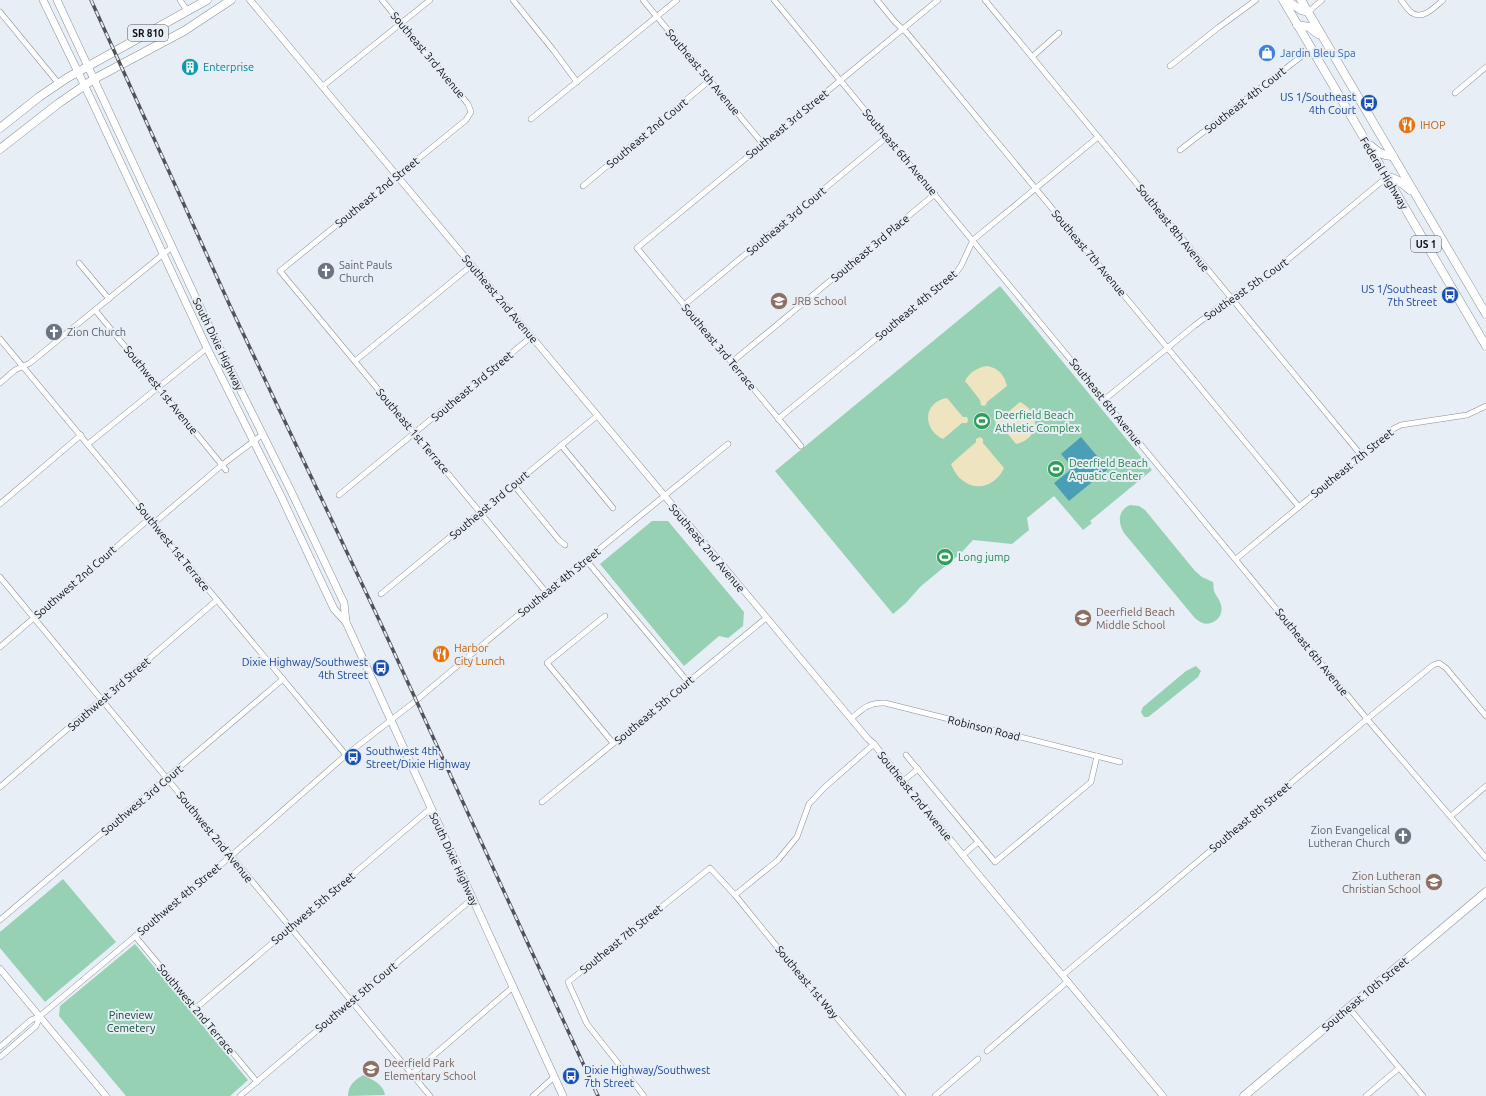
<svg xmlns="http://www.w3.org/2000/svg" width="1486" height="1096" viewBox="0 0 1486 1096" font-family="Ubuntu,sans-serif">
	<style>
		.green { fill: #97d1b3 }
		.sand { fill: #eee4bf }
		.water { fill: #4a9fb6 }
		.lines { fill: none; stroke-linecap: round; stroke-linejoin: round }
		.minor-casing { stroke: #899097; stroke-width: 6 }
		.tertiary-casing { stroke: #899097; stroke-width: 7 }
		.secondary-casing { stroke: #899097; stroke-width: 8 }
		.primary-casing { stroke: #899097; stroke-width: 9 }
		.minor { stroke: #fff; stroke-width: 5 }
		.tertiary { stroke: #fff; stroke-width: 6 }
		.secondary { stroke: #fff; stroke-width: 7 }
		.primary { stroke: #fff; stroke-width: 8 }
		.rail-casing { stroke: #505358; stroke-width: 3.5 }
		.rail { stroke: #e7eef6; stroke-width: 2; stroke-dasharray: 6; stroke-linecap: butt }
		.labels { text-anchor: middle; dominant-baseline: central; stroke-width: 4; stroke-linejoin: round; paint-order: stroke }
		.shield { fill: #e7eef6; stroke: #4e5156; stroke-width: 1 }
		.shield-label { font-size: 10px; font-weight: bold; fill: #0c0e11 }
		.shop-label { font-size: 11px; fill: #366cbe; stroke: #e7eef6; text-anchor: start }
		.street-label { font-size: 11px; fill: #0c0e11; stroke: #e7eef6 }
		.culture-label { font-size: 11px; fill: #0d838f; stroke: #e7eef6; text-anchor: start }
		.transit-label { font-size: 11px; fill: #164399; stroke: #e7eef6; text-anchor: end }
		.food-label { font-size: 11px; fill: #c56008; stroke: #e7eef6; text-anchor: start }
		.worship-label { font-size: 11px; fill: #5b616d; stroke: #e7eef6; text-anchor: start }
		.education-label { font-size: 11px; fill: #785e54; stroke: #e7eef6; text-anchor: start }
		.leisure-label { font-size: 11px; fill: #27864d; stroke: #e7eef6; text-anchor: start }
		.park-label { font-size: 11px; fill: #0d4730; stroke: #e7eef6 }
	</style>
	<rect width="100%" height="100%" fill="#e7eef6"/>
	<g class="green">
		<polygon points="1000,286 1152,470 1090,521 1092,523 1083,530 1054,496 1027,518 1029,530 1012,544 973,540 961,553 920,587 906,603 893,614 775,471"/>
		<path d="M1130 505 1139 506 1145 510 1195 571 1202 577 1213 582C1214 585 1213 588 1214 591 1215 595 1219 598 1220 602 1224 611 1220 620 1211 623 1204 625 1199 622 1194 617L1124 533C1118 523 1117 511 1130 505Z"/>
		<polygon points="652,521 668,521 744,612 743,626 728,638 719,636 684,666 600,564"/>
		<polygon points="1196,666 1201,671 1198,677 1152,714 1148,717 1144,717 1141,712 1143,707 1186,671"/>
		<polygon points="63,879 116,942 45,1002 0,948 0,932"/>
		<polygon points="135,944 248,1080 230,1096 126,1096 59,1016 60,1006"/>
		<path d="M363 1075C372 1079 384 1085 385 1095L348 1096C348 1085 355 1080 363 1075Z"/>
	</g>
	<g class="sand">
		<path d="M987 366C998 368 1004 374 1007 386L987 402 986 405 984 406 981 405 980 400 965 381C970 372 976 368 987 366Z"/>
		<path d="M947 398 963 417H967L968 420 967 423H962L943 439C922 429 923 402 947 398Z"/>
		<path d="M1020 402C1041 412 1040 439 1016 444L1000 424H996L995 421 996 418H1001Z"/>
		<path d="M980 437 983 439V443L1004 468C991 495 961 491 951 464L976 442V439Z"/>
	</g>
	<polygon class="water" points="1081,437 1108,469 1069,501 1054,483 1073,468 1061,454"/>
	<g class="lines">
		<defs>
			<g id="minor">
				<polyline points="180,0 188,12"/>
				<polyline points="382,0 468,104 471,112 466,120 280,271 546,592"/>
				<polyline points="513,0 554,51 577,82"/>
				<polyline points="643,0 763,144"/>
				<polyline points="774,0 1367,719 1486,858"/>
				<polyline points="877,0 895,22 907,33 1299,507"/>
				<polyline points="985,0 1361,455"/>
				<path d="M1401 0C1404 4 1408 10 1412 13 1423 20 1435 7 1443 0"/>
				<polyline points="0,12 59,84"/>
				<polyline points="1308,12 1322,0"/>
				<polyline points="1032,57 1059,33"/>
				<polyline points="1170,66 1219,27 1256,0"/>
				<polyline points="323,86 430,0"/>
				<polyline points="1455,93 1486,67"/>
				<polyline points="531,119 677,0"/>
				<polyline points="1180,150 1311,49"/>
				<polyline points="583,186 710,80"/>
				<polyline points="79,263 109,299"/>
				<polyline points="684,305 887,137"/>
				<polyline points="96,311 226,470"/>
				<polyline points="0,339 346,755"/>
				<polyline points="355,361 472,265"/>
				<polyline points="732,362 935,194"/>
				<polyline points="0,383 15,370 30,363 172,247"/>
				<polyline points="1104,400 1194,326 1231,298 1268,276 1387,177"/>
				<polyline points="778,419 955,274 961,266 973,240 1098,137"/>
				<polyline points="88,444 207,348"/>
				<polyline points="561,445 613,508"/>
				<polyline points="801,446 637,248 938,0"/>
				<polyline points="513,484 559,540 565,545"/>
				<polyline points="339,495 531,337"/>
				<polyline points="0,504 81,435"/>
				<polyline points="154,523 222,465 263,434"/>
				<polyline points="1236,559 1393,429 1401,425 1467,415 1486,406"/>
				<polyline points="586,560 688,682"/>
				<polyline points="0,577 430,1096"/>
				<polyline points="381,594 597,416"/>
				<polyline points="605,616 547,663 613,743"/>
				<polyline points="0,647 150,518"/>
				<path d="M851 719C862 709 869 702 885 703L1120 762"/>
				<polyline points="906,755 995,862 1091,782 1097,756"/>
				<polyline points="903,781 918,769"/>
				<polyline points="0,787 217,600"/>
				<polyline points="542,802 766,618"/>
				<polyline points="1451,816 1486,786"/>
				<polyline points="963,855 978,842"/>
				<polyline points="735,895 778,860 797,837 809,804 825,787 874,744"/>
				<polyline points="0,920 283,679"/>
				<polyline points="135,936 257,1082"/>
				<polyline points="1063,975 1361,724 1433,665 1439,663 1446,668 1486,716"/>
				<polyline points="196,1008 431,808"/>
				<polyline points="1349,1008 1423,1096"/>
				<polyline points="0,1047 31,1020 40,1016 231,856 346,755 413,703 511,621 728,444"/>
				<polyline points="987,1051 1068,981"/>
				<polyline points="0,1057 36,1026 40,1016"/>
				<polyline points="412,1074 513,987"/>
				<polyline points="240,1096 472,899"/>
				<polyline points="533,1096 554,1077"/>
				<polyline points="644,1096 587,1024 568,982 710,868 735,895 787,959 903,1096"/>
				<polyline points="935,1096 978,1059"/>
				<polyline points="1366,1096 1399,1068"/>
			</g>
			<g id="tertiary">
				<polyline points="250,0 868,739 874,744 890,765 969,863 1163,1096"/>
				<polyline points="0,969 106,1096"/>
			</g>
			<g id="secondary">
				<polyline points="43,0 91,99 207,348 281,496 334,609 346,622 563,1096"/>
				<polyline points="57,0 215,339 291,491 344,603 346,622"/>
			</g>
			<g id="primary">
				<polyline points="1283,0 1486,346"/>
				<polyline points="1286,0 1301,10 1308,12"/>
				<polyline points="1301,0 1486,314"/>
				<polyline points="1297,25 1309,27 1318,34"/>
				<polyline points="0,128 39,97 67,78 207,0"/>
				<path d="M1371 146C1378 152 1383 156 1393 156"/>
				<polyline points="0,149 59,103 94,79 184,31 231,0"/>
				<path d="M1387 177C1397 178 1403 184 1410 190"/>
				<polyline points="1244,1096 1486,892"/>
			</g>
		</defs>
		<use href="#minor" class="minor-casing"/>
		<use href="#tertiary" class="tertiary-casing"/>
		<use href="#secondary" class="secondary-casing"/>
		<use href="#primary" class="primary-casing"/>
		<use href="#minor" class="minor"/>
		<use href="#tertiary" class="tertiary"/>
		<use href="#secondary" class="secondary"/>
		<use href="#primary" class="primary"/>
		<defs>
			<polyline id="rail" points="91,0 231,308 381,624 598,1096"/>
		</defs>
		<use href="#rail" class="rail-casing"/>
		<use href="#rail" class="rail"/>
	</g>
	<defs>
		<symbol id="shop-disc" viewBox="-11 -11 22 22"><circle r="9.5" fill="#3f7fe0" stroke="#e7eef6"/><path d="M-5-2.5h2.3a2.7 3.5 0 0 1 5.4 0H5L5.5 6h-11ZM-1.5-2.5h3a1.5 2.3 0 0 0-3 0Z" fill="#fff"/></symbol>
		<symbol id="building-disc" viewBox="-11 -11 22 22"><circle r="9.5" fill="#0f9aa8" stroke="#e7eef6"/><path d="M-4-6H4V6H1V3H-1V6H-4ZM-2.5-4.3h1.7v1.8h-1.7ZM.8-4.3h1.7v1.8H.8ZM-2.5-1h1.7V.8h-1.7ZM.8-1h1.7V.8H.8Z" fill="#fff"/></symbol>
		<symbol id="bus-disc" viewBox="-11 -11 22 22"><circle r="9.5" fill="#1a4fb4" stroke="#e7eef6"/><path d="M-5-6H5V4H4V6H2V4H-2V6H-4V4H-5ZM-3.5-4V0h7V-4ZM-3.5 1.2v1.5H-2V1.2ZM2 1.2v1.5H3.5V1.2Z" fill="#fff"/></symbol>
		<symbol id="restaurant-disc" viewBox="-11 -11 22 22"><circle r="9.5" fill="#e8710a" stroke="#e7eef6"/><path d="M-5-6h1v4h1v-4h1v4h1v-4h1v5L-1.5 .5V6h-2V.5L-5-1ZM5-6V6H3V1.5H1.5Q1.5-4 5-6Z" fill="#fff"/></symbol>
		<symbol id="church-disc" viewBox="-11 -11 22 22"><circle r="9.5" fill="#6b7280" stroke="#e7eef6"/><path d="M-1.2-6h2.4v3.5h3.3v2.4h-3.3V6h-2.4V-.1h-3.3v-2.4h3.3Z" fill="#fff"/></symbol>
		<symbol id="school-disc" viewBox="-11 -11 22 22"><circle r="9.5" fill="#8d6e63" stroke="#e7eef6"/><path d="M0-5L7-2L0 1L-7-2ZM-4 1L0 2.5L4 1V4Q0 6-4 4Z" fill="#fff"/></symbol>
		<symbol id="stadium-disc" viewBox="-11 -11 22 22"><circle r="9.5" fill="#2e9e5b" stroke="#e7eef6"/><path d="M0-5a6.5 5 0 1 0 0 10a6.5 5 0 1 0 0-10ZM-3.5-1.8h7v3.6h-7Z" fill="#fff"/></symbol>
	</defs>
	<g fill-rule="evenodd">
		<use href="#shop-disc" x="1257" y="43" width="20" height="20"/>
		<use href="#building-disc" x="180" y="57" width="20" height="20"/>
		<use href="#bus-disc" x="1359" y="93" width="20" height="20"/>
		<use href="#restaurant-disc" x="1397" y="115" width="20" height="20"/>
		<use href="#church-disc" x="316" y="261" width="20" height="20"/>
		<use href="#bus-disc" x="1440" y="285" width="20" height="20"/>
		<use href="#school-disc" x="769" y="291" width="20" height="20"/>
		<use href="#church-disc" x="44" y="322" width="20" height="20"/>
		<use href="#stadium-disc" x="972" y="411" width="20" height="20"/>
		<use href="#stadium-disc" x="1046" y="459" width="20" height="20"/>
		<use href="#stadium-disc" x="935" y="547" width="20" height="20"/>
		<use href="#school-disc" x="1073" y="608" width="20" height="20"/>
		<use href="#restaurant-disc" x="431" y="644" width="20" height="20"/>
		<use href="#bus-disc" x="371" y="658" width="20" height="20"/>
		<use href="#bus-disc" x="343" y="747" width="20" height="20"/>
		<use href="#church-disc" x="1393" y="826" width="20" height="20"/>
		<use href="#school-disc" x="1424" y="872" width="20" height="20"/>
		<use href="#school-disc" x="361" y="1059" width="20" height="20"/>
		<use href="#bus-disc" x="561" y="1066" width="20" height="20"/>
	</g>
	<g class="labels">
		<g class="shield">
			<rect x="128" y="25" width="40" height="16" rx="3"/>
			<rect x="1411" y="236" width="30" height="16" rx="3"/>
		</g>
		<g class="shield-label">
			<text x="148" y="33">SR 810</text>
			<text x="1426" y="244">US 1</text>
		</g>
		<g class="shop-label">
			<text x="1280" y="53">Jardin Bleu Spa</text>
		</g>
		<g class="street-label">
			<text transform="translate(428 55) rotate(50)">Southeast 3rd Avenue</text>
			<text transform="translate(703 72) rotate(50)">Southeast 5th Avenue</text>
			<text transform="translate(1245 100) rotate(-38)">Southeast 4th Court</text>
			<text transform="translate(787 124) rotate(-39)">Southeast 3rd Street</text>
			<text transform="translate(647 133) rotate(-40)">Southeast 2nd Court</text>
			<text transform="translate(900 152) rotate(50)">Southeast 6th Avenue</text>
			<text transform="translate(1384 173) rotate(59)">Federal Highway</text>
			<text transform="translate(377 192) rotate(-39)">Southeast 2nd Street</text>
			<text transform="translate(786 221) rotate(-40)">Southeast 3rd Court</text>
			<text transform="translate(1173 228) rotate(51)">Southeast 8th Avenue</text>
			<text transform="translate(870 248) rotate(-40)">Southeast 3rd Place</text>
			<text transform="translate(1089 253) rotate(50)">Southeast 7th Avenue</text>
			<text transform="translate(1246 289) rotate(-35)">Southeast 5th Court</text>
			<text transform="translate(500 299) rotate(50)">Southeast 2nd Avenue</text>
			<text transform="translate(916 305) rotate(-40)">Southeast 4th Street</text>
			<text transform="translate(218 344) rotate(64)">South Dixie Highway</text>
			<text transform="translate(719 347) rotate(50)">Southeast 3rd Terrace</text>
			<text transform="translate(472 386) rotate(-40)">Southeast 3rd Street</text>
			<text transform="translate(161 390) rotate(51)">Southwest 1st Avenue</text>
			<text transform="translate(1106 402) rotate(51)">Southeast 6th Avenue</text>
			<text transform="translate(413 431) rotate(50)">Southeast 1st Terrace</text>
			<text transform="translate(1352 463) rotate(-39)">Southeast 7th Street</text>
			<text transform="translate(489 505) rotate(-40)">Southeast 3rd Court</text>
			<text transform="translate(173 547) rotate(51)">Southwest 1st Terrace</text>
			<text transform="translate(707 548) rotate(50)">Southeast 2nd Avenue</text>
			<text transform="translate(75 582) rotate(-41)">Southwest 2nd Court</text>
			<text transform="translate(559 582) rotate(-39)">Southeast 4th Street</text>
			<text transform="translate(1312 652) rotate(51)">Southeast 6th Avenue</text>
			<text transform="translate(109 694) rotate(-41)">Southwest 3rd Street</text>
			<text transform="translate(654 710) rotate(-40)">Southeast 5th Court</text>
			<text transform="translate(984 728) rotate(14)">Robinson Road</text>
			<text transform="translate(915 796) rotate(51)">Southeast 2nd Avenue</text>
			<text transform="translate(142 800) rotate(-40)">Southwest 3rd Court</text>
			<text transform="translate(1250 817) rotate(-40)">Southeast 8th Street</text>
			<text transform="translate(215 837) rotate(51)">Southwest 2nd Avenue</text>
			<text transform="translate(454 859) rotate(65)">South Dixie Highway</text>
			<text transform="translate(179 899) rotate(-40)">Southwest 4th Street</text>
			<text transform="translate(313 908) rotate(-40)">Southwest 5th Street</text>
			<text transform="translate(621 939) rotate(-39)">Southeast 7th Street</text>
			<text transform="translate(807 982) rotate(50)">Southeast 1st Way</text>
			<text transform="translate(1365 994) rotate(-40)">Southeast 10th Street</text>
			<text transform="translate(356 997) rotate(-40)">Southwest 5th Court</text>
			<text transform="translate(196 1009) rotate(50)">Southwest 2nd Terrace</text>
		</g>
		<g class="culture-label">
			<text x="203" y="67">Enterprise</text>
		</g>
		<g class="transit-label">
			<text x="1356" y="97">US 1/Southeast<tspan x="1356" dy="13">4th Court</tspan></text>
			<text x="1437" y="289">US 1/Southeast<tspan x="1437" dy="13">7th Street</tspan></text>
			<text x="368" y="662">Dixie Highway/Southwest<tspan x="368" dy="13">4th Street</tspan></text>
			<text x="366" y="751" text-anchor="start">Southwest 4th<tspan x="366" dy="13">Street/Dixie Highway</tspan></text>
			<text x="584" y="1070" text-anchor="start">Dixie Highway/Southwest<tspan x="584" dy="13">7th Street</tspan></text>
		</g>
		<g class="food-label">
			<text x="1420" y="125">IHOP</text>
			<text x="454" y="648">Harbor<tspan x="454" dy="13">City Lunch</tspan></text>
		</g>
		<g class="worship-label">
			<text x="339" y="265">Saint Pauls<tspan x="339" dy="13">Church</tspan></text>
			<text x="67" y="332">Zion Church</text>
			<text x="1390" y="830" text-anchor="end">Zion Evangelical<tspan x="1390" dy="13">Lutheran Church</tspan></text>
		</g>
		<g class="education-label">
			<text x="792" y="301">JRB School</text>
			<text x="1096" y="612">Deerfield Beach<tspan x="1096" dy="13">Middle School</tspan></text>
			<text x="1421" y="876" text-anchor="end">Zion Lutheran<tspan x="1421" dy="13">Christian School</tspan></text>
			<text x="384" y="1063">Deerfield Park<tspan x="384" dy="13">Elementary School</tspan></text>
		</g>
		<g class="leisure-label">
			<text x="995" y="415">Deerfield Beach<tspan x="995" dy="13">Athletic Complex</tspan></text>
			<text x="1069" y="463">Deerfield Beach<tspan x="1069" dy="13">Aquatic Center</tspan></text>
			<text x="958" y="557">Long jump</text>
		</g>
		<g class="park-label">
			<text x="131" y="1015">Pineview<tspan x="131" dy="13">Cemetery</tspan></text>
		</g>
	</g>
</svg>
